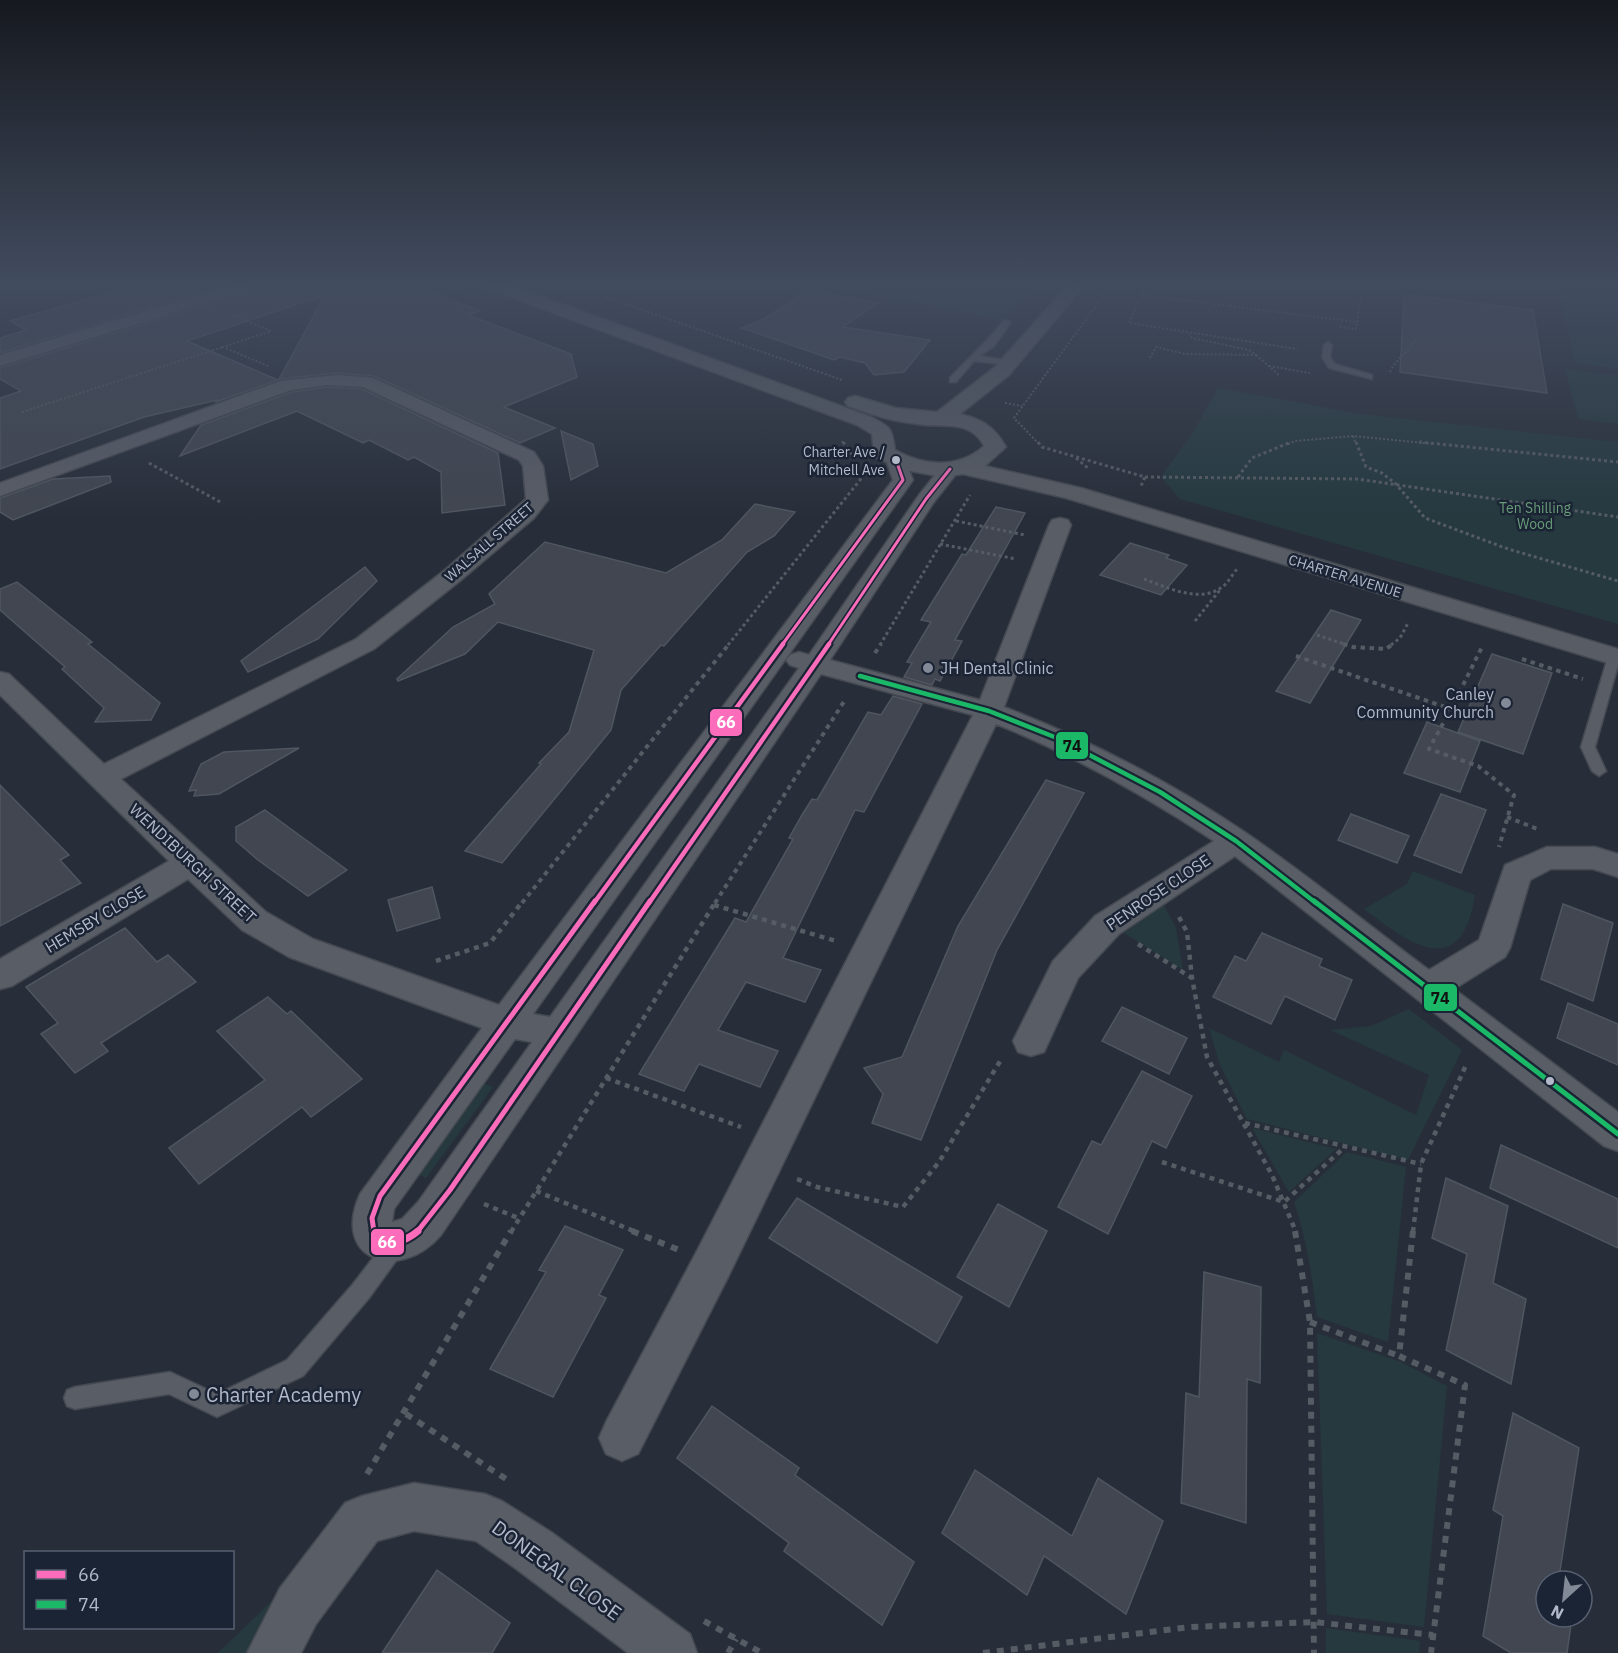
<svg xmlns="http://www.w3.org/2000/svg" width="1618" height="1653" viewBox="0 0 1618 1653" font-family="'IBM Plex Sans',sans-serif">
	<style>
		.green { fill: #25393f }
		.building { fill: #414650; stroke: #505660; stroke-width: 1.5 }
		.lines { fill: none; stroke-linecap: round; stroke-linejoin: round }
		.lane-casing { stroke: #454951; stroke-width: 3 }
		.street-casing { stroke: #454951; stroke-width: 3 }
		.secondary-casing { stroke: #454951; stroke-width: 3 }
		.path-far4 { stroke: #565c64; stroke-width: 2; stroke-dasharray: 2 2; stroke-linecap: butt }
		.path-far3 { stroke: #565c64; stroke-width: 3; stroke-dasharray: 3 3; stroke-linecap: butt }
		.path-far2 { stroke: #565c64; stroke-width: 4; stroke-dasharray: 4.5 4.5; stroke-linecap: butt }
		.path-far1 { stroke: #565c64; stroke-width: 4.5; stroke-dasharray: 5 5; stroke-linecap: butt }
		.path { stroke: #565c64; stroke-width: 6; stroke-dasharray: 7 7; stroke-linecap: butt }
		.lane { fill: #595d66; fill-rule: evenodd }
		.street { fill: #595d66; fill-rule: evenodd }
		.secondary { fill: #585c64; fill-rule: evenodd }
		.bus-1-far3-casing { stroke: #1b2434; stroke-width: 6 }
		.bus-1-far2-casing { stroke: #1b2434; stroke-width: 9 }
		.bus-1-far1-casing { stroke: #1b2434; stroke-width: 10 }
		.bus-1-casing { stroke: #1b2434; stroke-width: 11 }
		.bus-2-far1-casing { stroke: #1b2434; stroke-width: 9 }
		.bus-2-casing { stroke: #1b2434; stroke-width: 10 }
		.bus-1-far3 { stroke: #fb6dba; stroke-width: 3 }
		.bus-1-far2 { stroke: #fb6dba; stroke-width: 4.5 }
		.bus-1-far1 { stroke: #fb6dba; stroke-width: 5 }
		.bus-1 { stroke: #fb6dba; stroke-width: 7 }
		.bus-2-far1 { stroke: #1ab867; stroke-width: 4.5 }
		.bus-2 { stroke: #1ab867; stroke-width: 5 }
		.bus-dot { fill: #b2baca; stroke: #1b2434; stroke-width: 2 }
		.poi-dot { fill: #828997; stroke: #1b2434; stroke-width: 2 }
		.labels { text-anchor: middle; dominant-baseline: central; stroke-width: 5; stroke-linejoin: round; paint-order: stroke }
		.bus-label { font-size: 14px; fill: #b2baca; stroke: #1b2434; text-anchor: end }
		.far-park-label { font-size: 14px; fill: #689d77; stroke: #1b2434 }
		.far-street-label { font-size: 14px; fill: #b2baca; stroke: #1b2434 }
		.poi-label { font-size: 16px; fill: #b2baca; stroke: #1b2434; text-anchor: start }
		.street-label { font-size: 16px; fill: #b2baca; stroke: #1b2434 }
		.near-poi-label { font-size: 20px; fill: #b2baca; stroke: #1b2434; text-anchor: start }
		.near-street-label { font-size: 20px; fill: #b2baca; stroke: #1b2434 }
		.line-badge { stroke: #1b2434; stroke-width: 2 }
		.badge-label { font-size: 16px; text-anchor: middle; font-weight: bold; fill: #fff }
		.pale-badge-label { font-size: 16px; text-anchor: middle; font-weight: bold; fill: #111 }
	</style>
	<rect width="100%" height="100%" fill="#282e39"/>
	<g class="green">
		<polygon points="823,286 1040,286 1001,320"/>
		<polygon points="1557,286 1618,286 1618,369 1575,363"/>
		<polygon points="1565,369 1618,376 1618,424 1578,419"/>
		<polygon points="1218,388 1361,414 1618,442 1618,624 1180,499 1161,477 1195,429"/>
		<path d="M1413 871 1475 895C1461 982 1411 945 1364 909L1407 884Z"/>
		<polygon points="1164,905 1176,928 1183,970 1124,933"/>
		<polygon points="1409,1009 1462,1050 1408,1160 1247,1119 1220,1065 1209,1028 1279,1062 1284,1050 1416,1115 1429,1075 1330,1030 1371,1026"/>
		<polygon points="475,1080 493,1087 426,1178 411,1171"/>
		<polygon points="1252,1128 1336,1149 1289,1192"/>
		<path d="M1347 1152 1406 1167 1388 1342 1317 1317C1312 1277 1307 1240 1294 1202Z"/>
		<polygon points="1317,1333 1401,1362 1447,1386 1424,1627 1327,1614"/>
		<polygon points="282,1591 248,1653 218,1653"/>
		<polygon points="1326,1628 1420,1641 1419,1653 1326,1653"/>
	</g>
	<g class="building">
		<polygon points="133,286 222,286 0,353 0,338 26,330 10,321"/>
		<polygon points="256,286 414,286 480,311 468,315 571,354 577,377 504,407 555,428 520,443 374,376 337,373 279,379 325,295 187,341 278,380 216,402 217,400 144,417 0,469 0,398 21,391 0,379 0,368 252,291"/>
		<polygon points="809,290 878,303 843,327 930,340 904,372 874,375 865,363 840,357 834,360 742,328 764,319"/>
		<polygon points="1404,294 1533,310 1547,393 1400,372"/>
		<polygon points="327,387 362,389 498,453 505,505 442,513 441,472 414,457 408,460 369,440 363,443 297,411 180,456 201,425 292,392"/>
		<polygon points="561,431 593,444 598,466 571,480"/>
		<polygon points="110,476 111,482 13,520 0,512 0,498 53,479"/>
		<polygon points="755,504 795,512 774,536 747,552 664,646 661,645 621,690 611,730 502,863 465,851 541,764 539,763 569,732 594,650 498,622 465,654 398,681 397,679 453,627 495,604 489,594 545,542 666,573 722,540"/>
		<polygon points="996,507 1025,513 955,640 962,641 940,681 935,679 932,685 904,677 912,663 907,662 931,622 921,620 962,554 966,555"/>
		<polygon points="1130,543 1169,555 1166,558 1187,565 1161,595 1100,575"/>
		<polygon points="365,567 377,581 318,639 248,672 241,661"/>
		<polygon points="17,582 92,642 88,644 160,703 151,720 95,722 104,708 62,669 65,667 0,610 0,589"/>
		<polygon points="1331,610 1361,620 1310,703 1276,691"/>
		<polygon points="1492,654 1552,673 1523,754 1458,732"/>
		<polygon points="893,696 922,704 864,812 855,810 783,958 821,970 805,1002 746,982 718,1030 778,1051 760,1087 699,1064 684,1091 639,1074 735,918 746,922 793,839 789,838 802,815 812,799 817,800 868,712 881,715"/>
		<polygon points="1427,722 1480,741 1460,792 1404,773"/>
		<polygon points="299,748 219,794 194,796 196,790 189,791 201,764 224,752"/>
		<polygon points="1046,780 1084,793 997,950 921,1140 872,1123 883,1094 864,1068 902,1057 958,926"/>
		<polygon points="0,785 69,855 60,860 81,883 0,926"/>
		<polygon points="1441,794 1486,810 1461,873 1414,855"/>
		<polygon points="265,810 310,843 347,870 308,896 258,860 236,841 236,827"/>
		<polygon points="1351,814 1409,836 1397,863 1338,840"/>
		<polygon points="432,887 440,918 397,931 388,900"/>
		<polygon points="1563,904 1613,923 1593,1001 1541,979"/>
		<polygon points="125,928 157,962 168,955 196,982 101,1043 108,1051 75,1073 41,1034 58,1023 26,987"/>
		<polygon points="1262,933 1322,959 1319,966 1352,980 1335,1020 1285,996 1271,1024 1213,997 1235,956 1246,961"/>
		<polygon points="268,997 287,1014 291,1011 362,1079 311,1117 302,1107 199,1184 169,1148 265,1080 217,1031"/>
		<polygon points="1568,1003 1618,1024 1618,1065 1557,1038"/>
		<polygon points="1122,1007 1187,1038 1169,1074 1102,1041"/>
		<polygon points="1142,1071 1192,1096 1166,1148 1152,1141 1108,1234 1058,1207 1092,1141 1101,1145"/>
		<polygon points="1501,1145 1618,1199 1618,1248 1490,1188"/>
		<polygon points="1446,1178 1508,1206 1493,1283 1526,1299 1511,1384 1446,1350 1467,1254 1432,1238"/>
		<polygon points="797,1198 962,1297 937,1343 769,1238"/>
		<polygon points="998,1204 1047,1231 1009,1307 957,1277"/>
		<polygon points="565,1226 623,1250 599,1295 606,1298 553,1397 490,1369 546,1272 539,1270"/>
		<polygon points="1204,1272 1261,1287 1260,1383 1247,1379 1246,1523 1181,1503 1186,1393 1199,1397"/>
		<polygon points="712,1406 799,1468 795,1475 914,1562 882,1625 784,1551 789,1543 677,1458"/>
		<polygon points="1513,1413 1579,1448 1560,1571 1576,1581 1546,1581 1546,1617 1572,1617 1567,1653 1511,1653 1483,1636 1503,1516 1493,1510"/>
		<polygon points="975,1470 1072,1536 1098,1478 1163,1521 1126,1614 1044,1556 1027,1595 942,1533"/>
		<polygon points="437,1570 510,1623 492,1653 382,1653"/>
	</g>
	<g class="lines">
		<defs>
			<g id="lane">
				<path d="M1004 320 1011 322 994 346 980 356 1012 361V365L974 361 956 382H950V378C968 358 988 342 1004 320Z"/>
				<polygon points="1328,342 1332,345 1330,357 1335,364 1372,375 1372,379 1329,368 1322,357 1324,345"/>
				<polygon points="1614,653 1618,654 1618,665 1595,747 1606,771 1599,776 1592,771 1581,747 1608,657"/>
				<polygon points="396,1234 403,1237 406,1244 403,1251 369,1298 303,1376 217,1417 169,1394 75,1409 67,1406 64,1398 67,1390 75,1387 170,1372 217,1394 287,1360 353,1284 389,1237"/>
			</g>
			<g id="street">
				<polygon points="230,286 254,286 251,289 0,366 0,355"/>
				<path d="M337 375 373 378 534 452 543 466 548 500 534 518 461 580 374 649 121 779 266 912 313 939 499 1005 893 480 886 460 889 456H903L913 480 533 1014 550 1017 799 668 790 665 786 660 790 655 799 652 809 655 919 495 943 465H957L960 469 934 502 830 660 980 700 1049 525 1052 520 1060 518 1068 520 1071 525 1004 707C1089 740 1171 782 1246 833 1309 876 1368 925 1429 970L1479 940 1505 865 1547 847H1595L1618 854V877L1593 869H1551L1530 880 1510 948 1505 957 1454 989 1618 1112V1151L1604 1146 1235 856 1119 934 1078 978 1044 1052 1031 1056 1018 1052 1013 1041 1053 961 1095 916 1214 841C1144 795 1073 755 996 724L728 1277 638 1454 622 1461 606 1454 599 1438 606 1422 698 1249 973 715 821 674 441 1235C400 1283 330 1261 360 1194L482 1028 289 957 242 930 188 879 12 986 0 989V959L169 861 0 695V672L9 674 104 764 356 639 445 570 526 499 523 466 519 460 363 387 327 385 291 390 0 496V483L281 381ZM515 1039 532 1042 418 1202 402 1219 392 1222 394 1209Z"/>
				<polygon points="414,1483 485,1494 502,1501 551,1532 690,1634 697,1653 628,1653 515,1568 476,1541 414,1531 377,1541 316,1624 301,1653 247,1653 280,1588 345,1503 362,1496"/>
			</g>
			<path id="secondary" d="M489 286H513L871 417C891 427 892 428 895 450 924 466 958 469 984 446 971 421 948 427 926 425 915 424 903 422 893 420 878 417 863 411 848 406L845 402 848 398 855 396 896 408 937 412 995 367 1067 286H1084L1009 375 960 414C982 419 995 427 1006 447L985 466 1081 488 1618 649V666L1066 498 963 474 943 477 905 470 877 458 874 453 872 434 857 425 491 290Z"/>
		</defs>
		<use href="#lane" class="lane-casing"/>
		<use href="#street" class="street-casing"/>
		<use href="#secondary" class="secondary-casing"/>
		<g class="path-far4">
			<polyline points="449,286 473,295"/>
			<polyline points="1146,286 1141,295 1358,322"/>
			<polyline points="1317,286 1362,289 1356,329 1340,327"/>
			<polyline points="1141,295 1129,323 1297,349"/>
			<polyline points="606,297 842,380"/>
			<polyline points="232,315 271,331 223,347 268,366"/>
			<polyline points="1256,355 1280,376"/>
			<polyline points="1150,358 1156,347 1185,354 1256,355 1249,350 1192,338 1189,334"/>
			<polyline points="1269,366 1310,373"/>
			<path d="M1390 372C1396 358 1410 352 1416 338"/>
			<polyline points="1005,403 1022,406"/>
			<polyline points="22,412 223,347"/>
			<polyline points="1353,436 1356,444"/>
			<polyline points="842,441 844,444"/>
			<polyline points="1039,444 1014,418 1106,292 1113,286"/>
			<polyline points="1288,444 1295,441 1353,436 1434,444"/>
		</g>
		<g class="path-far3">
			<polyline points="843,442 855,459"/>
			<polyline points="1038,442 1042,447 1145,477 1141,486"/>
			<polyline points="1356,442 1366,467 1382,473 1396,484 1425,518 1508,549 1618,581"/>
			<polyline points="1419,442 1618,462"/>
			<polyline points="1076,458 1089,469"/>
			<polyline points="149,463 222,503"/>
			<polyline points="1145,477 1357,479 1618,517"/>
			<polyline points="1238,477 1252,458 1291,442"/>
			<polyline points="956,521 1025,535"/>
			<polyline points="940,544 1016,559"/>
			<path d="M1144 579C1166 587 1200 604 1222 587 1228 583 1232 575 1237 569"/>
			<polyline points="1195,621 1220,590"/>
			<polyline points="1317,635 1347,645"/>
			<polyline points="728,645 864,475"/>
			<polyline points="880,645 970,495"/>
			<polyline points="1391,645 1400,638 1408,623"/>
		</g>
		<g class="path-far2">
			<polyline points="1343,644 1353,647 1386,649 1393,644"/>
			<polyline points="875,653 881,644"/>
			<polyline points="1296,656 1451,709 1429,749 1478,766 1514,795 1499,847"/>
			<polyline points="1522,659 1583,679"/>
			<polyline points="1451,709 1482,647"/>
			<polyline points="1507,817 1540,830"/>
			<polyline points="522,903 729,644"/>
			<polyline points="715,903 845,700"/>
		</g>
		<g class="path-far1">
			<polyline points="714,905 836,941"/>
			<polyline points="1179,917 1187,932 1192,978 1207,1057 1272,1175 1296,1232"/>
			<polyline points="1138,944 1192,978"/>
			<polyline points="436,961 490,943 523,901"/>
			<polyline points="606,1078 741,1127"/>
			<polyline points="1245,1123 1421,1164"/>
			<polyline points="1162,1162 1284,1202 1346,1146"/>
			<polyline points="797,1179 817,1187 903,1207 939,1162 1002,1058"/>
			<polyline points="536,1191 636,1232"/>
			<polyline points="484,1204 518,1218"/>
			<polyline points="511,1232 716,901"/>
			<polyline points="1413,1232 1421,1164 1467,1063"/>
		</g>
		<g class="path">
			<polyline points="632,1231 679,1250"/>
			<polyline points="1295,1231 1310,1322 1314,1653"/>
			<polyline points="1413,1231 1399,1356 1465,1385 1431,1653"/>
			<polyline points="1310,1322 1399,1356"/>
			<polyline points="406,1414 506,1479"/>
			<polyline points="367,1474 511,1231"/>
			<polyline points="704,1621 762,1653"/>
			<polyline points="728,1653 736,1639"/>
			<polyline points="983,1653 1190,1627 1314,1622 1433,1635"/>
		</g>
		<use href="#lane" class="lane"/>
		<use href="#street" class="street"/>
		<use href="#secondary" class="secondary"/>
		<defs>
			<g id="bus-1-far3">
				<polyline points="782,645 903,480 896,460"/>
				<polyline points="828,645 926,499 950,469"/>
			</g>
			<g id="bus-1-far2">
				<polyline points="594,903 783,644"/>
				<polyline points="649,903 829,644"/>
			</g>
			<g id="bus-1-far1">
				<polyline points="374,1232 372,1218 380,1196 595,901"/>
				<polyline points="417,1232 450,1190 650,901"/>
			</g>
			<path id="bus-1" d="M374 1231C383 1250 405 1242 418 1231"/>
			<polyline id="bus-2-far1" points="860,676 989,711 1057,738 1160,792 1236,841 1316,903"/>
			<polyline id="bus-2" points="1314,901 1618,1134"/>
		</defs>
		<use href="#bus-1-far3" class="bus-1-far3-casing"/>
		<use href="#bus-1-far2" class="bus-1-far2-casing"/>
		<use href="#bus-1-far1" class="bus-1-far1-casing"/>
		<use href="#bus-1" class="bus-1-casing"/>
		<use href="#bus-2-far1" class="bus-2-far1-casing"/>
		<use href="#bus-2" class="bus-2-casing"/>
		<use href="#bus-1-far3" class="bus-1-far3"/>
		<use href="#bus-1-far2" class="bus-1-far2"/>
		<use href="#bus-1-far1" class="bus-1-far1"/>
		<use href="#bus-1" class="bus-1"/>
		<use href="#bus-2-far1" class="bus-2-far1"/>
		<use href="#bus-2" class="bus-2"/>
	</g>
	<linearGradient id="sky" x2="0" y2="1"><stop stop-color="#16191f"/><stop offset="0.55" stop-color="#424c5f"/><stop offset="1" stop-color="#424c5f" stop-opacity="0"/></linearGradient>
	<rect width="1618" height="517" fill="url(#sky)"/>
	<g class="bus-dot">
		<circle cx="896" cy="460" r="5"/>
		<circle cx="1550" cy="1081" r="5"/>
	</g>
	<g class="poi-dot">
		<circle cx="928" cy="668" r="6"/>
		<circle cx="1506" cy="703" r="6"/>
		<circle cx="194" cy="1394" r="6"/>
	</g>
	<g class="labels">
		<g class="bus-label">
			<text x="885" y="452">Charter Ave /<tspan x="885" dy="18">Mitchell Ave</tspan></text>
		</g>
		<g class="far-park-label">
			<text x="1535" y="508">Ten Shilling<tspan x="1535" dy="16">Wood</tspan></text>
		</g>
		<g class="far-street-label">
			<text transform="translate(489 542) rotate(-41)">WALSALL STREET</text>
			<text transform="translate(1345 576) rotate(17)">CHARTER AVENUE</text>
		</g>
		<g class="poi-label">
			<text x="940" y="668">JH Dental Clinic</text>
			<text x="1494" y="694" text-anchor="end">Canley<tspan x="1494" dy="18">Community Church</tspan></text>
		</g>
		<g class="street-label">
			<text transform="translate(193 863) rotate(43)">WENDIBURGH STREET</text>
			<text transform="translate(1158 892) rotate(-34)">PENROSE CLOSE</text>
			<text transform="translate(95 919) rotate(-31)">HEMSBY CLOSE</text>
		</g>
		<g class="near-poi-label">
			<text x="206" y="1394">Charter Academy</text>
		</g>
		<g class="near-street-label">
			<text transform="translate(557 1570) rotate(36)">DONEGAL CLOSE</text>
		</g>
	</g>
	<g class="line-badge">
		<rect x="709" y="708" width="34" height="29" rx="6" fill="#fb6dba"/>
		<rect x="1055" y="731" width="34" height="29" rx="6" fill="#1ab867"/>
		<rect x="1423" y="983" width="35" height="29" rx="6" fill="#1ab867"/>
		<rect x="370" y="1228" width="35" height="28" rx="6" fill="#fb6dba"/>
	</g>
	<g class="badge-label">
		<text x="726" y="728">66</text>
		<text x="387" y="1248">66</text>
	</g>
	<g class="pale-badge-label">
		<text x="1072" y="752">74</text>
		<text x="1440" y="1004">74</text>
	</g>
	<rect x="24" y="1551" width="210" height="78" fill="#1b2434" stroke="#576070" stroke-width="1.5"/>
	<rect x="36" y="1570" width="30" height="9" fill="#fb6dba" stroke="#576070" stroke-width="1.5"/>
	<text x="78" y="1581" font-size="18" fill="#b2baca">66</text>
	<rect x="36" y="1600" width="30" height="9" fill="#1ab867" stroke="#576070" stroke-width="1.5"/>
	<text x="78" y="1611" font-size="18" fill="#b2baca">74</text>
	<g transform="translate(1564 1599) rotate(207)"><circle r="28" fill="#1b2434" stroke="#576070" stroke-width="1.5"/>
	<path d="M0-4.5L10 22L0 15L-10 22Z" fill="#828997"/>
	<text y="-9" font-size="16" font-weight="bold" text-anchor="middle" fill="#b2baca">N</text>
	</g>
</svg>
